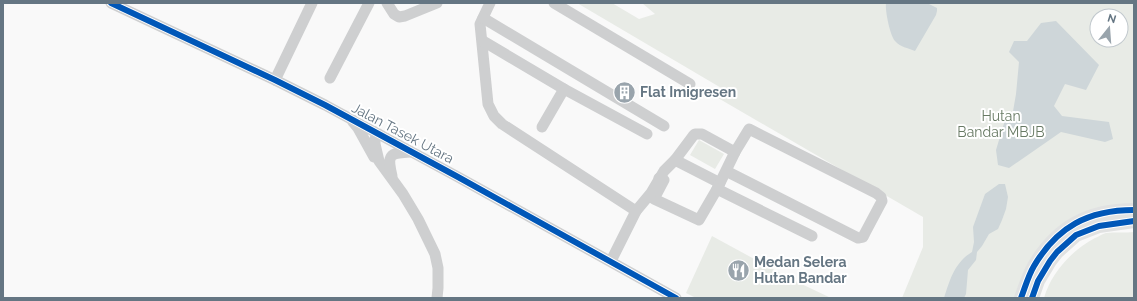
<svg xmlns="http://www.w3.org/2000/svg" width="1137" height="301" viewBox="0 0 1137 301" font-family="Raleway,sans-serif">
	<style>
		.green { fill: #e8ebe6; fill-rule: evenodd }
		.water { fill: #ced6d9 }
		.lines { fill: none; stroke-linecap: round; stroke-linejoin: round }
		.minor { stroke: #cecfd0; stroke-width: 11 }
		.major { stroke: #e1e2e2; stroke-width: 14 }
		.cycleway-casing { stroke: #fff; stroke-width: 8 }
		.cycleway { stroke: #0057b8; stroke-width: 6 }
		.labels { text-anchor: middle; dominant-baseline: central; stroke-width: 4; stroke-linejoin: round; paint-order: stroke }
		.poi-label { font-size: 14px; font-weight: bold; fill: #657683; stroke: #fff; text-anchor: start }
		.park-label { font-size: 14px; fill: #687a64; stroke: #fff }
		.street-label { font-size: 14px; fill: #657683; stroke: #fff }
	</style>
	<rect width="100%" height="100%" fill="#f9f9f9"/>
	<g class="green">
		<path d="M577 3H612L639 19 655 14 642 3H1134V206L1079 217 1018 298H902L923 247V217L718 98 723 89ZM1097 16H1121V40H1097Z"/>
		<polygon points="699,140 724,154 715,169 690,155"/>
		<path d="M1134 232V298H1044C1051 273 1072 250 1095 238 1098 237 1102 234 1106 233 1115 232 1125 233 1134 232Z"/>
		<polygon points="712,236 791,279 831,298 696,298 686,293"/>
	</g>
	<g class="water">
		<path d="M886 3H927L937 8V11L936 15 915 51C908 48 900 47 895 41 890 35 885 11 886 3Z"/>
		<polygon points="1056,21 1099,65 1086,90 1065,84 1054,106 1062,116 1109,122 1113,139 1105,142 1061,132 1009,168 998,165 996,150 1005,120 1012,117 1016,94 1019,62 1009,52 1014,41 1027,41 1041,23"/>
		<path d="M999 184H1005L1008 197 1006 209 1002 220 998 229 989 234 982 246 977 252 976 260 968 270 966 294 964 298H944C950 280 954 263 972 252L974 242 973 227 985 194Z"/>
	</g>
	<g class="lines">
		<g class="minor">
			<polyline points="111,3 275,80 325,105 458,177 676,298"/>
			<polyline points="387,3 394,14 399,17 405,16 437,3"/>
			<polyline points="490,3 480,24 488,104 494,116 502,124 636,211"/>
			<polyline points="554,3 690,84"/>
			<polyline points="483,18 664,126"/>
			<polyline points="483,41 564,89 647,134"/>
			<polyline points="330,78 369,3"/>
			<polyline points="275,80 312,3"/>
			<polyline points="353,122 358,128 374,157"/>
			<polyline points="542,127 564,89"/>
			<polyline points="377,133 375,139 375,144 379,161 403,194 418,219 435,254 438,268 438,288 437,298"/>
			<polyline points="675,160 720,183"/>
			<path d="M392 176C387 155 389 153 410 152"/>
			<polyline points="659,178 664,180 654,199 699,220 717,189 735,152 749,129 876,193 881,197 882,201 865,233 863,237 858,238 726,171"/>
			<polyline points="717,189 812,236"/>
			<polyline points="611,261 636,211 651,193 664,171 675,160 693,136 695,134 702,134 735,152"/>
		</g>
		<g class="major">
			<path d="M1021 298C1025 288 1028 276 1034 266 1057 227 1088 210 1134 210"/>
			<polyline points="1032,298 1038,281 1050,261 1057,252 1076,235 1099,226 1134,221"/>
		</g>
		<defs>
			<g id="cycleway">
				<polyline points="111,3 275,80 325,105 458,177 676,298"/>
				<path d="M1021 298C1025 288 1028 276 1034 266 1057 227 1088 210 1134 210"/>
				<polyline points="1032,298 1038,281 1050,261 1057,252 1076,235 1099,226 1134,221"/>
			</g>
		</defs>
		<use href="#cycleway" class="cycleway-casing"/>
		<use href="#cycleway" class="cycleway"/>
	</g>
	<defs>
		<symbol id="building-disc" viewBox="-11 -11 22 22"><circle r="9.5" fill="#99a4ac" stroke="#fff"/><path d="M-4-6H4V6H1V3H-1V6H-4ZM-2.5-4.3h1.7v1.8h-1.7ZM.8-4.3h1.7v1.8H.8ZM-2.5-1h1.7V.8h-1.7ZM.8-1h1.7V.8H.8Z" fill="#fff"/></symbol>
		<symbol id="restaurant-disc" viewBox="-11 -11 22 22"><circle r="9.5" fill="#99a4ac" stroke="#fff"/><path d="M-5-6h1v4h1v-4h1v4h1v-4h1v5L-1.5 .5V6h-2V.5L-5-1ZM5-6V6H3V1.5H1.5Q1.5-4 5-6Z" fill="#fff"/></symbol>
	</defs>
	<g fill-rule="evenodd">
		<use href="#building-disc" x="612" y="80" width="25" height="25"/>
		<use href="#restaurant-disc" x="726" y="258" width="25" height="25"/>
	</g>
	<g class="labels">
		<g class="poi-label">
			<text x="640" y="92">Flat Imigresen</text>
			<text x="754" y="262">Medan Selera<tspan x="754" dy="16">Hutan Bandar</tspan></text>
		</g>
		<g class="park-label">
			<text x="1001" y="116">Hutan<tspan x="1001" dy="16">Bandar MBJB</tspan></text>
		</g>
		<g class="street-label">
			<text transform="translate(403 133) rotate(28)">Jalan Tasek Utara</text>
		</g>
	</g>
	<rect width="1137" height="301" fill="none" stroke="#657683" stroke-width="8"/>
	<g transform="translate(1109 28) rotate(17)"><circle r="19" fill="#ffffff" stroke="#c1c8cd"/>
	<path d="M0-3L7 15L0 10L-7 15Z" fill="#99a4ac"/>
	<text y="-6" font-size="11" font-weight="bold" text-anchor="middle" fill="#657683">N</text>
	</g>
</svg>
